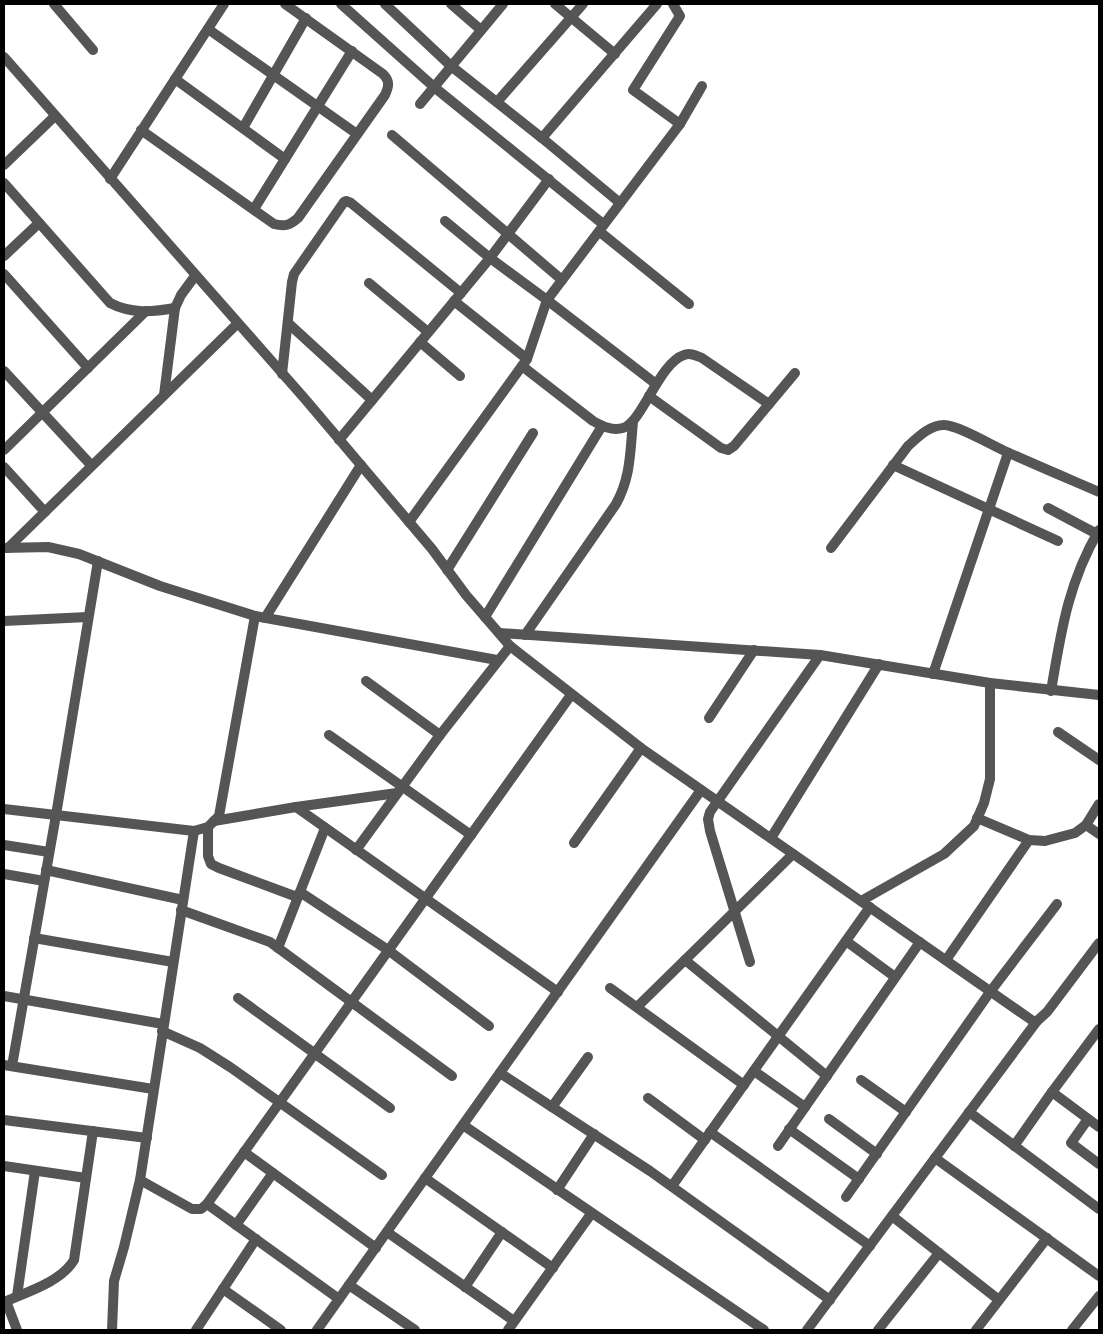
<svg xmlns="http://www.w3.org/2000/svg" width="1103" height="1334" viewBox="0 0 1103 1334" font-family="Arial,sans-serif">
	<style>
		.lines { fill: none; stroke-linecap: round; stroke-linejoin: round }
		.minor { stroke: #555; stroke-width: 10 }
	</style>
	<rect width="100%" height="100%" fill="#fff"/>
	<g class="lines">
		<g class="minor">
			<polyline points="54,4 93,50"/>
			<polyline points="341,4 434,87 603,224"/>
			<polyline points="385,4 451,66 542,138 620,203"/>
			<polyline points="451,4 481,30"/>
			<polyline points="555,4 615,54"/>
			<polyline points="673,4 680,16 633,90 680,124"/>
			<polyline points="208,29 357,134"/>
			<polyline points="4,57 305,399 432,549 466,595 510,646 641,748 1033,1021 1037,1021 1047,1012 1099,943"/>
			<polyline points="175,79 285,159"/>
			<polyline points="497,102 583,4"/>
			<polyline points="420,104 503,4"/>
			<polyline points="243,128 306,18"/>
			<path d="M141 130 274 224C285 227 290 225 298 218L385 95C389 86 390 81 383 74L285 4"/>
			<polyline points="392,135 562,280"/>
			<polyline points="542,138 657,4"/>
			<polyline points="4,165 55,116"/>
			<polyline points="110,179 224,4"/>
			<path d="M4 183 110 303C131 314 153 312 175 308"/>
			<polyline points="254,209 352,51"/>
			<polyline points="445,221 490,258 547,300 656,384"/>
			<polyline points="600,232 689,304"/>
			<polyline points="4,256 39,223"/>
			<polyline points="4,274 88,368"/>
			<polyline points="369,283 428,332"/>
			<polyline points="454,301 527,359"/>
			<polyline points="288,323 372,400"/>
			<polyline points="420,342 460,376"/>
			<path d="M522 366 593 421C602 426 612 431 623 428 642 423 659 363 684 355 690 352 697 356 702 358L769 404"/>
			<polyline points="4,371 91,465"/>
			<polyline points="282,374 292,282 294,274 344,202 346,201 351,203 461,293"/>
			<polyline points="164,395 175,308 181,295 195,276"/>
			<polyline points="649,396 721,448 728,450 734,446 795,373"/>
			<polyline points="339,440 490,258 549,179"/>
			<polyline points="4,450 146,311"/>
			<polyline points="893,465 1058,541"/>
			<polyline points="4,467 45,512"/>
			<polyline points="1048,508 1097,534"/>
			<polyline points="409,522 527,359 547,300 680,124 702,86"/>
			<polyline points="4,548 48,547 79,554 160,586 255,616 497,660"/>
			<polyline points="8,548 237,324"/>
			<path d="M831 548 908 446C918 437 930 425 944 425 958 425 993 446 1007 452 1038 466 1069 479 1099 492"/>
			<polyline points="447,570 533,433"/>
			<polyline points="485,617 602,426"/>
			<polyline points="265,618 361,465"/>
			<polyline points="4,621 88,617"/>
			<polyline points="500,633 820,655 990,683 1099,695"/>
			<path d="M525 635 616 504C631 477 630 452 633 422"/>
			<polyline points="933,674 1008,453"/>
			<polyline points="366,681 440,735"/>
			<path d="M1051 691C1061 632 1068 583 1099 530"/>
			<polyline points="709,718 754,650"/>
			<polyline points="1058,732 1099,760"/>
			<polyline points="329,735 471,835"/>
			<polyline points="296,807 558,992"/>
			<polyline points="4,809 194,831 208,827 219,816 255,616"/>
			<polyline points="977,818 1029,840 1045,841 1075,833 1086,825 1099,804"/>
			<polyline points="214,821 296,807 397,793"/>
			<polyline points="1086,825 1099,834"/>
			<polyline points="208,827 208,856 211,864 219,868 297,897"/>
			<polyline points="771,838 879,664"/>
			<polyline points="574,843 641,748"/>
			<polyline points="4,845 49,852"/>
			<polyline points="356,850 440,735 510,646"/>
			<polyline points="46,870 183,900"/>
			<polyline points="4,874 44,881"/>
			<polyline points="300,892 388,950 489,1026"/>
			<polyline points="861,901 944,854 974,826 984,803 990,779 990,683"/>
			<polyline points="181,910 270,942 452,1076"/>
			<polyline points="34,938 173,962"/>
			<polyline points="846,941 895,977"/>
			<polyline points="278,948 325,828"/>
			<polyline points="685,960 827,1076"/>
			<polyline points="946,960 1029,840"/>
			<polyline points="750,962 710,831 708,819 710,812 820,655"/>
			<polyline points="610,988 744,1085"/>
			<polyline points="4,996 163,1024"/>
			<polyline points="238,998 390,1108"/>
			<polyline points="637,1007 793,854"/>
			<polyline points="162,1031 200,1048 230,1067 382,1175"/>
			<polyline points="4,1065 153,1089"/>
			<polyline points="12,1066 56,815 98,561"/>
			<polyline points="754,1071 805,1107"/>
			<polyline points="500,1073 650,1171 830,1300"/>
			<polyline points="861,1080 906,1112"/>
			<polyline points="1052,1092 1099,1127"/>
			<polyline points="648,1098 705,1140"/>
			<polyline points="552,1107 588,1057"/>
			<polyline points="969,1112 1099,1209"/>
			<polyline points="829,1119 877,1154"/>
			<polyline points="1088,1119 1071,1143 1099,1164"/>
			<polyline points="4,1120 147,1138"/>
			<polyline points="463,1125 764,1330"/>
			<polyline points="789,1129 859,1179"/>
			<polyline points="710,1132 870,1246"/>
			<polyline points="778,1146 920,942"/>
			<polyline points="1014,1146 1052,1092 1099,1029"/>
			<polyline points="244,1152 376,1248"/>
			<polyline points="935,1158 1099,1276"/>
			<polyline points="4,1166 86,1178"/>
			<polyline points="425,1178 553,1268"/>
			<polyline points="140,1180 192,1209 201,1209 207,1204 571,695"/>
			<polyline points="672,1186 870,907"/>
			<polyline points="557,1190 594,1134"/>
			<polyline points="846,1197 990,992 1057,904"/>
			<polyline points="207,1204 339,1299"/>
			<polyline points="892,1216 999,1300"/>
			<polyline points="236,1225 273,1173"/>
			<polyline points="387,1232 514,1321"/>
			<polyline points="349,1285 415,1330"/>
			<polyline points="465,1287 502,1232"/>
			<polyline points="223,1289 281,1330"/>
			<polyline points="17,1296 35,1171"/>
			<polyline points="6,1301 17,1330"/>
			<path d="M4 1302C27 1292 61 1282 74 1260L93 1131"/>
			<polyline points="112,1330 114,1281 124,1247 140,1180 194,831"/>
			<polyline points="196,1330 256,1239"/>
			<polyline points="317,1330 701,790"/>
			<polyline points="508,1330 591,1214"/>
			<polyline points="807,1330 1037,1021"/>
			<polyline points="878,1330 939,1253"/>
			<polyline points="976,1330 1047,1238"/>
			<polyline points="1072,1330 1099,1296"/>
		</g>
	</g>
	<rect width="1103" height="1334" fill="none" stroke="#000000" stroke-width="10"/>
</svg>
